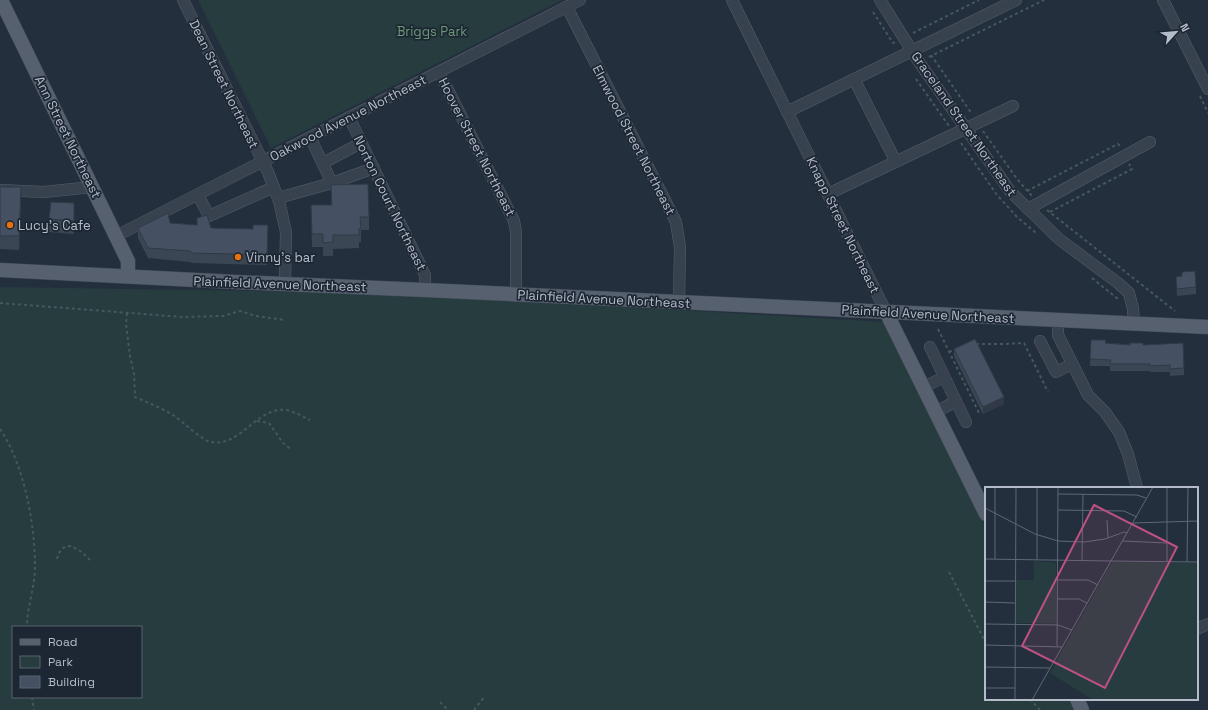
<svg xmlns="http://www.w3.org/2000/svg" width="1208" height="710" viewBox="0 0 1208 710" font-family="'Space Grotesk',sans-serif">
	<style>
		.green { fill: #263c3f; fill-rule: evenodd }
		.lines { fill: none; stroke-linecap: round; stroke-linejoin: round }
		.minor-casing { stroke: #565f6c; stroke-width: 12 }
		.major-casing { stroke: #414a57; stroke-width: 15 }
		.path { stroke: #44595c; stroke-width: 2; stroke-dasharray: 3 3; stroke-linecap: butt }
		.minor { stroke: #38414e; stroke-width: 11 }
		.major { stroke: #56606e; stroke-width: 14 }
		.wall { fill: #3b4654 }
		.shaded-wall { fill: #303945 }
		.building { fill: #455162; stroke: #303945 }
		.food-dot { fill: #e8710a; stroke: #1d2633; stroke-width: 1.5 }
		.labels { text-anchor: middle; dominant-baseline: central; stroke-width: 3.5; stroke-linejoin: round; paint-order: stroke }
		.park-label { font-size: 13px; fill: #6b9a76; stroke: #1d2633 }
		.street-label { font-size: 13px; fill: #b4bcc9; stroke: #1d2633 }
		.poi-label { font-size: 13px; fill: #b4bcc9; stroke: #1d2633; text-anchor: start }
		.inset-road { fill: none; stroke: #5e6776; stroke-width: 1 }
		.view { fill: #bd5182; fill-opacity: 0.15; stroke: #bd5182; stroke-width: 2 }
		.inset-edge { fill: none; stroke: #b4bcc9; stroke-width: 2 }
	</style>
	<rect width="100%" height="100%" fill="#242f3e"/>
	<g class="green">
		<polygon points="198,0 562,0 271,148"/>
		<path d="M0 287 391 293 884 322 986 528V699H1070L1076 710H0ZM13 627H141V697H13Z"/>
	</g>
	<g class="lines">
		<defs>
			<g id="minor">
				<polyline points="183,0 268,172 279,201 286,232 285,284"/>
				<polyline points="732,0 886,312"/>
				<polyline points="880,0 919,62 1010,191 1059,239 1118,283 1129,293 1133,309 1134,324"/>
				<polyline points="1163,0 1208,89"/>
				<polyline points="567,7 676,222 680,247 679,303"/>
				<polyline points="439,72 514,221 516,232 516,294"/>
				<polyline points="854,79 896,162"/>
				<polyline points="787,112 1016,0"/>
				<polyline points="349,117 425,275 425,290"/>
				<polyline points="310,137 332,183"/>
				<polyline points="323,163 361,143"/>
				<polyline points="0,190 44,192 92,187"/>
				<polyline points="828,194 1013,106"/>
				<polyline points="198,195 209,216 274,187"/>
				<polyline points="278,198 332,183 374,168"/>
				<polyline points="1028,209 1150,142"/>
				<polyline points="116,236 580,0"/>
				<polyline points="1058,320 1058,335 1088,395 1105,412 1119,432 1128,454 1137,488"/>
				<polyline points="1040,341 1056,372 1072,364"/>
				<polyline points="930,347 966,422"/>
				<polyline points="924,387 944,377"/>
				<polyline points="936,412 956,401"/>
				<polyline points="1197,629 1208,624"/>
			</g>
			<g id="major">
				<polyline points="1,0 128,261 128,276"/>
				<polyline points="0,270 235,282 425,290 1208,327"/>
				<polyline points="886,312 986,514"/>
				<polyline points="1077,699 1082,710"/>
			</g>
		</defs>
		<use href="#minor" class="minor-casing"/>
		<use href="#major" class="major-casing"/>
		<g class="path">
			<polyline points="873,12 893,43 895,42"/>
			<polyline points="913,33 979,0"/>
			<polyline points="931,55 972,114"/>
			<polyline points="929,57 1044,0"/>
			<polyline points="916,79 949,126"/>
			<polyline points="1200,96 1208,113"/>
			<polyline points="983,131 1017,179 1032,196"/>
			<polyline points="961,143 997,195 1017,217 1036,233"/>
			<polyline points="1027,191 1118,144 1120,146"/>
			<polyline points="1047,210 1175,311"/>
			<polyline points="1050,212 1132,169 1129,164"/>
			<polyline points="1092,278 1118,299"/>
			<polyline points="0,303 182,317 223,316 240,311 256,316 285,320"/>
			<path d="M127 313 126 324 130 356 134 374 135 397C149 403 164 409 176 417 184 423 203 441 211 442 238 447 254 413 279 410 289 408 301 416 310 420"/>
			<polyline points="938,329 980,415"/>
			<polyline points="976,344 1004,344 1024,343 1048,392"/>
			<polyline points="949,352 955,349"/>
			<polyline points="257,421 269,423 283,443 292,450"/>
			<path d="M0 429C24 464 35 524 35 567 35 587 27 607 27 627"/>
			<path d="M57 559C59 551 62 546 71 546L82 552 91 561"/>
			<polyline points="949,572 986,643"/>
			<polyline points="32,697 34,710"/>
			<polyline points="1030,699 1040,710"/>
			<polyline points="440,702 448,710"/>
			<polyline points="474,710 485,696"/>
		</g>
		<use href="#minor" class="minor"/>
		<use href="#major" class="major"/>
	</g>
	<g class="wall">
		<polygon points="331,185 369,217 369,230 361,230 361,242 359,242 359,248 333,249 333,256 323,256 323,247 312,247 311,205 331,205"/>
		<polygon points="0,187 21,201 19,250 0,249"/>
		<polygon points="74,217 74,234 49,232 49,219"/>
		<polygon points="197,218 211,228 268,235 267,265 192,263 190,262 148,258 138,238 138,228 170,223 197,225"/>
		<polygon points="1182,272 1196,287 1196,294 1177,296 1176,277 1182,276"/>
		<polygon points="1091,340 1105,343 1143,345 1184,368 1184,375 1170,376 1170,372 1150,372 1150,371 1110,371 1110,366 1090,366"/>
		<polygon points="954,349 1004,404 983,414 954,356"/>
	</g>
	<g class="shaded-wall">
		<polygon points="21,187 21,201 19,250 19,236"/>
		<polygon points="268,225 268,235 267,265 267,255"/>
		<polygon points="1004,397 1004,404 983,414 983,407"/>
	</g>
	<g class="building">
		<polygon points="368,184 369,217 360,217 361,229 359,229 359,235 333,235 333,242 323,243 323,234 312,234 311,205 332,205 331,185"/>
		<polygon points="0,187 21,187 19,236 0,236"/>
		<polygon points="51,202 74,203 74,221 49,219"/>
		<polygon points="168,213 170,223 197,225 197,218 207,215 211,228 253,229 253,225 268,225 267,255 192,253 190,251 148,248 138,228"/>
		<polygon points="1195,271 1196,287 1177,289 1176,277 1182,276 1182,272"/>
		<polygon points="975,339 1004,397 983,407 954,349"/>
		<polygon points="1091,340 1106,340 1105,343 1130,345 1130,343 1143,343 1143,345 1183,343 1184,368 1170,369 1170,365 1150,366 1150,364 1110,364 1111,360 1090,359"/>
	</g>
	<g class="food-dot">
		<circle cx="10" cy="225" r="4"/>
		<circle cx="238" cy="257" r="4"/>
	</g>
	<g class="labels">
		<g class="park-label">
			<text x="432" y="31">Briggs Park</text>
		</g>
		<g class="street-label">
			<text transform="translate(224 84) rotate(64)">Dean Street Northeast</text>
			<text transform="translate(348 118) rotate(-27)">Oakwood Avenue Northeast</text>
			<text transform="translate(964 124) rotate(55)">Graceland Street Northeast</text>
			<text transform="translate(68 137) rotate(64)">Ann Street Northeast</text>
			<text transform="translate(634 140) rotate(63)">Elmwood Street Northeast</text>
			<text transform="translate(477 147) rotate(63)">Hoover Street Northeast</text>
			<text transform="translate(390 203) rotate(64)">Norton Court Northeast</text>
			<text transform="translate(843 225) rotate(64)">Knapp Street Northeast</text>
			<text transform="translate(280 284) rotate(2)">Plainfield Avenue Northeast</text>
			<text transform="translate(604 299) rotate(3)">Plainfield Avenue Northeast</text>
			<text transform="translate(928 314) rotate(3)">Plainfield Avenue Northeast</text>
		</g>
		<g class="poi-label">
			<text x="18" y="225">Lucy's Cafe</text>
			<text x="246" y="257">Vinny's bar</text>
		</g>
	</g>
	<g transform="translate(985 487)">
		<rect width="213" height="213" fill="#242f3e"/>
		<path d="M49 74 71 76V136H31V93H49ZM127 75 213 76V213H108L65 186Z" fill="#263c3f"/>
		<path class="inset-road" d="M73 7 152 8 161 11M0 21 50 47 73 54 99 55 120 52 139 45 142 46M73 23 139 24 152 30M122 33 123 51M148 36 213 34M138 54 182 56M0 72 126 74M10 72V0M52 73V0M97 74 98 7M126 74 213 75M182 75V0M202 75 203 0M72 93H103L113 98M0 94H30M72 112H94L102 116M0 115 30 116M0 137 73 138 87 143M0 137V158M0 158 77 160M72 159 73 0M0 180 65 181M0 201H30M30 213 31 0M47 213 168 0"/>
		<path class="view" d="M109 18 192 60 120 201 37 159Z"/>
		<rect width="213" height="213" class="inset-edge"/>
	</g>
	<rect x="12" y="626" width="130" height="72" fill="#1d2633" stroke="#59626f"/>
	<rect x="20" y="639" width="20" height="6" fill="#56606e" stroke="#59626f"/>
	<text x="48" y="646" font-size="12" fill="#b4bcc9">Road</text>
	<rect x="20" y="656" width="20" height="12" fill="#263c3f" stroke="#59626f"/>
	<text x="48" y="666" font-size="12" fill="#b4bcc9">Park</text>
	<rect x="20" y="676" width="20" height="12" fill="#455162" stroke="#59626f"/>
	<text x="48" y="686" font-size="12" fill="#b4bcc9">Building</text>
	<g transform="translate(1176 32) rotate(63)" stroke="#1d2633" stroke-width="3" paint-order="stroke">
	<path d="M0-3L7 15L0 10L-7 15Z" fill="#b4bcc9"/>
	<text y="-6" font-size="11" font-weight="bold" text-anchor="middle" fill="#b4bcc9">N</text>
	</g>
</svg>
